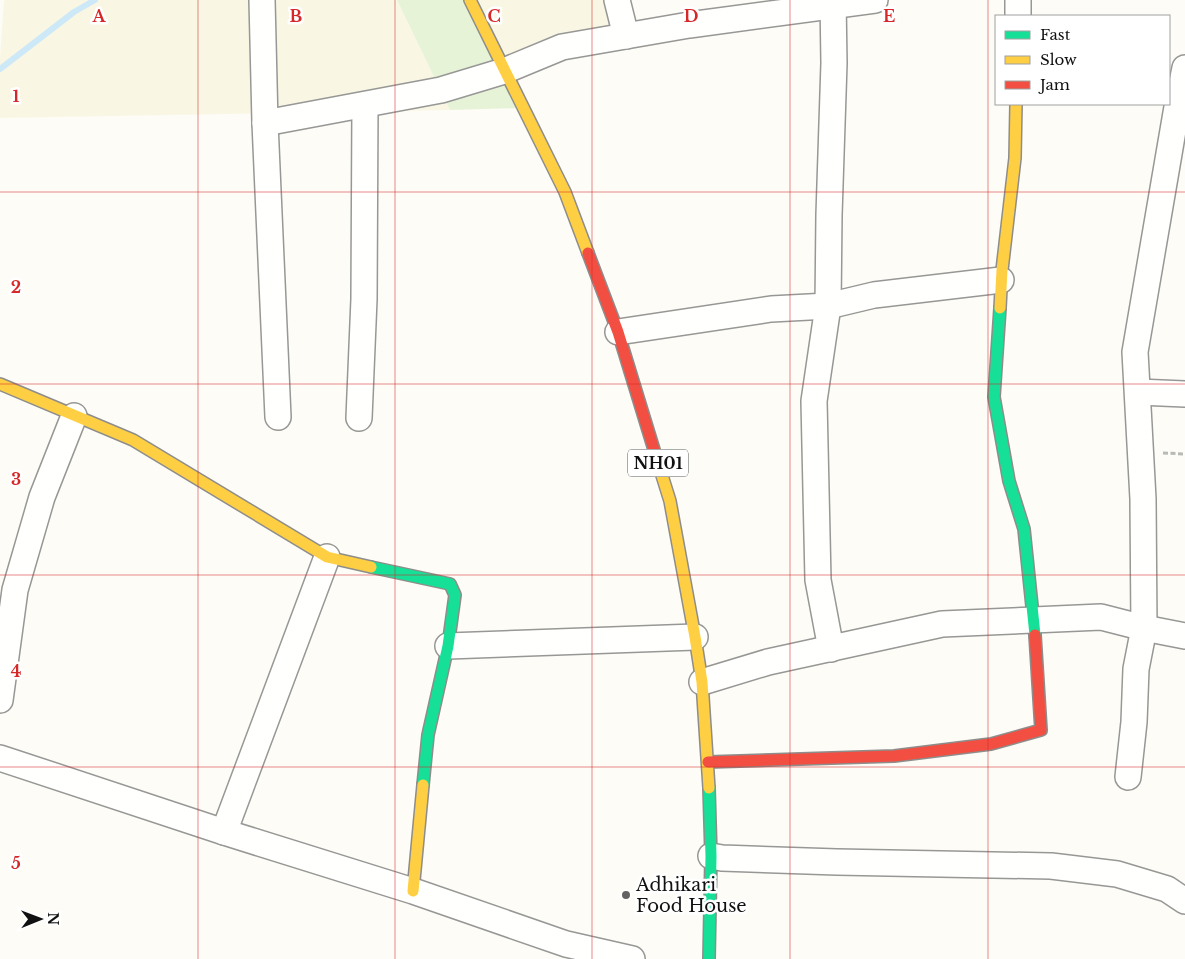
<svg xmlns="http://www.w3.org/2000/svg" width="1185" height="959" viewBox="0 0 1185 959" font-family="'Libre Baskerville',serif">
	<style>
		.farmland { fill: #f9f7e4 }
		.green { fill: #e7f3d7 }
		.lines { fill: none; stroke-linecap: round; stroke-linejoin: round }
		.stream { stroke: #cde8f7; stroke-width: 6 }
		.street-casing { stroke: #979795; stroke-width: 28 }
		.fast-casing { stroke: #8e8d8b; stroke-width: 14 }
		.slow-casing { stroke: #8e8d8b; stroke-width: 14 }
		.jam-casing { stroke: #8e8d8b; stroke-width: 14 }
		.path { stroke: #b9b9b8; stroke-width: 3; stroke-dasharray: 5 2.5; stroke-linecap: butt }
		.street { stroke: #fffffe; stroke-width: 25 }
		.fast { stroke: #16e098; stroke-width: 11 }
		.slow { stroke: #ffcf43; stroke-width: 11 }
		.jam { stroke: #f24e42; stroke-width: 11 }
		.grid { fill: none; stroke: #d62828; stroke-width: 1; stroke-opacity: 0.55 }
		.poi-dot { fill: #646362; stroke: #fff; stroke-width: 2 }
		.labels { text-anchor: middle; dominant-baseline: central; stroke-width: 5; stroke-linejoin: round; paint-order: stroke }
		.shield { fill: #fff; stroke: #585858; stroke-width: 1 }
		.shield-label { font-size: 16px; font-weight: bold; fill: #111 }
		.poi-label { font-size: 18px; fill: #111; stroke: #fff; text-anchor: start }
		.grid-label { font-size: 16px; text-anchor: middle; font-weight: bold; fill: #d62828; stroke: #fff; stroke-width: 5; stroke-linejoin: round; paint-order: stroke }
	</style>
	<rect width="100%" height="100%" fill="#fdfcf7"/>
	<g class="farmland">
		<polygon points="4,0 397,0 450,110 0,118 0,57"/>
		<polygon points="470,0 617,0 626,36 504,71"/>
	</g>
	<polygon class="green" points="397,0 470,0 522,108 450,110"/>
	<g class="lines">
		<polyline class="stream" points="0,69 74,12 95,0"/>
		<defs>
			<g id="street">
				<polyline points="262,0 265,123 278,417"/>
				<polyline points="617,0 626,36"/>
				<polyline points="1018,0 1018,16"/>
				<polyline points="265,123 441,90 504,71 562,47 689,25 875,0"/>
				<polyline points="618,332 771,309 828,306 874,295 1001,280"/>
				<polyline points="1138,392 1185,394"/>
				<polyline points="359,418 364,299 365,105"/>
				<polyline points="448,646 695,637"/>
				<polyline points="831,649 818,580 814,401 828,306 829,215 834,63 833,0"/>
				<polyline points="702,682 768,662 942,624 1101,617 1144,628 1185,636"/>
				<polyline points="0,700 15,590 42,497 74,416"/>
				<polyline points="0,758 224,832 413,891 566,944 632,959"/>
				<polyline points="1128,777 1134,722 1136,669 1144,628 1143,499 1135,352 1177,107 1185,68"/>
				<polyline points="224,832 327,557"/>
				<polyline points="711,856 722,858 837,862 1051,866 1117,874 1167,889 1185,901"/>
			</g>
			<g id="fast">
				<polyline points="1000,308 994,397 1009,481 1024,529 1035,635"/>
				<polyline points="371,567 450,584 455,595 448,646 428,735 423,785"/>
				<polyline points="709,788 711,856 709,959"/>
			</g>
			<g id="slow">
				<polyline points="470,0 565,192 588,253"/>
				<polyline points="1000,308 1002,270 1015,158 1016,104"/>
				<polyline points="0,384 133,440 327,557 371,567"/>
				<polyline points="655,453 670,501 695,637 702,682 709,788"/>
				<polyline points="413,891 423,785"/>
			</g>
			<g id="jam">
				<polyline points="588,253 618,332 655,453"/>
				<polyline points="708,762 894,756 991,744 1041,730 1035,635"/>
			</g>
		</defs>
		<use href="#street" class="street-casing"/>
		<use href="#fast" class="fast-casing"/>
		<use href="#slow" class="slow-casing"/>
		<use href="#jam" class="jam-casing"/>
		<polyline class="path" points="1163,453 1185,454"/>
		<use href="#street" class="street"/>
		<use href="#fast" class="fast"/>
		<use href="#slow" class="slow"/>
		<use href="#jam" class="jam"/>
	</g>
	<path class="grid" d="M198 0V959M395 0V959M592 0V959M790 0V959M988 0V959M0 192H1185M0 384H1185M0 575H1185M0 767H1185"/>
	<circle class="poi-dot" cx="626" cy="895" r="5"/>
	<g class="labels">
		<rect class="shield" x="628" y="449.5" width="60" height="27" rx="4"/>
		<g class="shield-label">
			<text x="658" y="463">NH01</text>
		</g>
		<g class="poi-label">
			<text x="636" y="885">Adhikari<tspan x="636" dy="21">Food House</tspan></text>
		</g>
	</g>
	<g class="grid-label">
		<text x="99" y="22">A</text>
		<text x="296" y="22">B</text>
		<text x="494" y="22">C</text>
		<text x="691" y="22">D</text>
		<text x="889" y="22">E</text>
		<text x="16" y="102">1</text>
		<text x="16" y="293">2</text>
		<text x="16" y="485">3</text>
		<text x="16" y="677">4</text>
		<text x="16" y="869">5</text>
	</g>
	<rect x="995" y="15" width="175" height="90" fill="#ffffff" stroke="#a0a0a0"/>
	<rect x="1005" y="31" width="25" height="8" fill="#16e098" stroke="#a0a0a0"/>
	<text x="1040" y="40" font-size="15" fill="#111111">Fast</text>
	<rect x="1005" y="56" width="25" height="8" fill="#ffcf43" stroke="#a0a0a0"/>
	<text x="1040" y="65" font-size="15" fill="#111111">Slow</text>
	<rect x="1005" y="81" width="25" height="8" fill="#f24e42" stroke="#a0a0a0"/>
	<text x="1040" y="90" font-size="15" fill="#111111">Jam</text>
	<g transform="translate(40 919) rotate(89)" stroke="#ffffff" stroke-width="4" paint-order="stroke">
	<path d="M0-4L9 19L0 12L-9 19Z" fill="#111111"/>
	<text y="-8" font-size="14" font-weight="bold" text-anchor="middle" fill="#111111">N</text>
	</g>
</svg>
